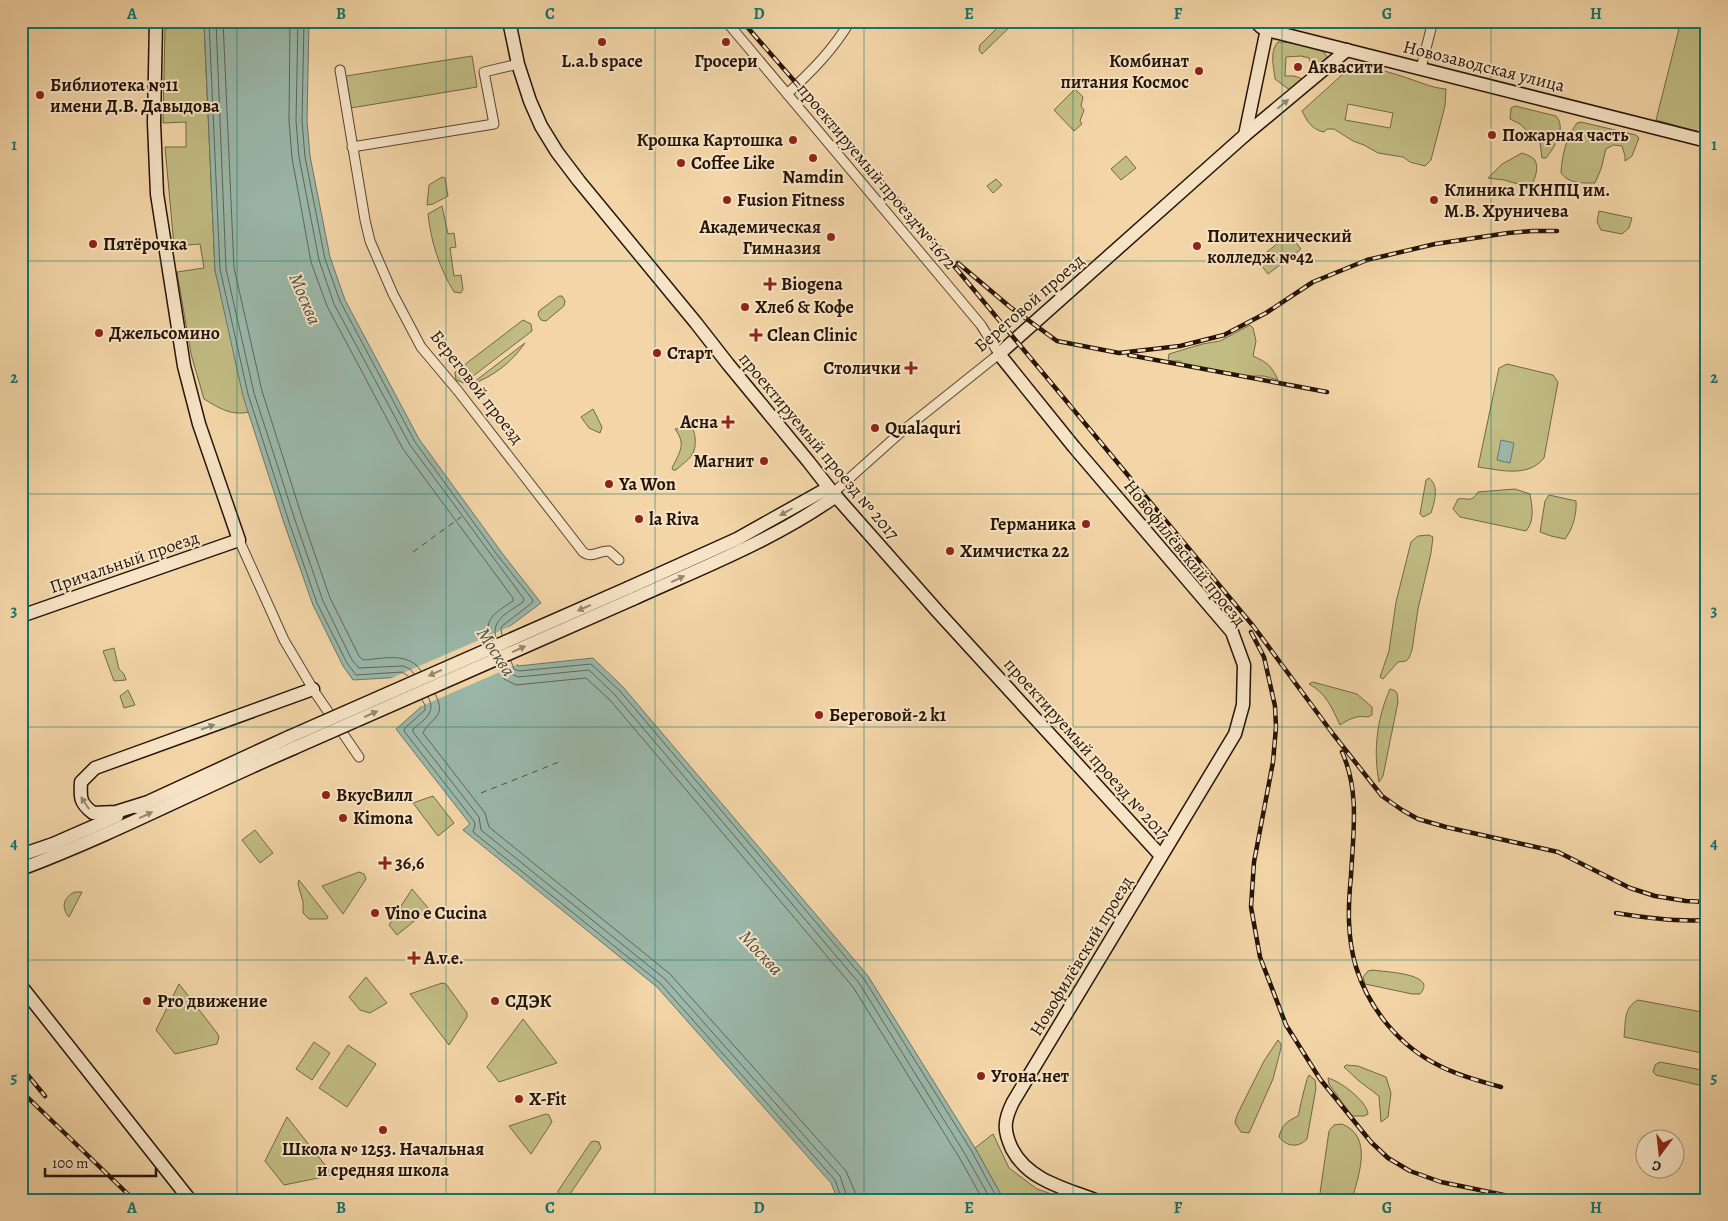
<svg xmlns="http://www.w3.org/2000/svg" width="1728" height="1221" viewBox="0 0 1728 1221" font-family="Alegreya,serif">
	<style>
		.green { fill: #c1bc83; stroke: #736846; fill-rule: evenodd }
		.water { fill: #9bb8aa; stroke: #6c7769 }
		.pier { fill: #f3d5a7 }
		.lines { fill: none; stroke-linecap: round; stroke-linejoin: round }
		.shore { stroke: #606659; stroke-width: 1 }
		.ferry { stroke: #4e4e41; stroke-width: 1; stroke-dasharray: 6 5; stroke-linecap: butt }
		.street-casing { stroke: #584530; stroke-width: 11 }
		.secondary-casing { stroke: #251508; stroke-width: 15 }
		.street { stroke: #f7e4c6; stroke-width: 9 }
		.secondary { stroke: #f7e4c6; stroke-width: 12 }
		.rail-casing { stroke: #251508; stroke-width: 4.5 }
		.rail { stroke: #f7e4c6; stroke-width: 2.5; stroke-dasharray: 8; stroke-linecap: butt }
		.secondary-bridge-casing { stroke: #251508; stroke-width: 15; stroke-linecap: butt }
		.secondary-bridge { stroke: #f7e4c6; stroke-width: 12 }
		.oneway { fill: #988770 }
		.grid { fill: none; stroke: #0f766e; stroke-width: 1; stroke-opacity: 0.55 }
		.poi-dot { fill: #8f2418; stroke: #f7e4c6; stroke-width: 2 }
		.labels { text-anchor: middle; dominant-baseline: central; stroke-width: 4; stroke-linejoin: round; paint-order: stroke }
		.poi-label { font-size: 18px; font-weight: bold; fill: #251508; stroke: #f7e4c6; text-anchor: start }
		.street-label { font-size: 18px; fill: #251508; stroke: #f7e4c6 }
		.water-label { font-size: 19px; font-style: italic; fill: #4e4e41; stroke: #f7e4c6 }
		.neatline { fill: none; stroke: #0f766e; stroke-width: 2 }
		.grid-label { font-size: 16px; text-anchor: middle; font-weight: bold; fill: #0f766e }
	</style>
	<rect width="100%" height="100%" fill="#f3d5a7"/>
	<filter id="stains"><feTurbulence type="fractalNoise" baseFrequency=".004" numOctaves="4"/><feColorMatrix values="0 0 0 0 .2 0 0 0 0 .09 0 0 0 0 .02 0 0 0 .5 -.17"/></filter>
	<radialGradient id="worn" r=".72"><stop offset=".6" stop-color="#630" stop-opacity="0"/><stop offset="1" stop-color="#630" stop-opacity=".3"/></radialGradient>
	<g class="green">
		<polygon points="1004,21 1016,21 982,54 979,50 980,45"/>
		<polygon points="1681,21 1707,21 1707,134 1656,120"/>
		<path d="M204 24 215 270 249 412C231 416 219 408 204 399L191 354 177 272 204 268 200 244 174 246 165 147H186V122L163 123 165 29Z"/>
		<path d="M1278 42C1293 42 1309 46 1324 52L1327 57 1324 64 1318 70 1312 67 1309 58 1301 56 1286 57 1285 76H1294L1303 79 1304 83 1291 91 1275 79C1274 68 1269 52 1278 42Z"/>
		<polygon points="472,56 477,87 351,108 346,76"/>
		<path d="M1353 65C1371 67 1390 72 1407 78 1420 82 1432 88 1446 89L1445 106 1431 160 1425 166 1410 162 1403 157 1378 153 1364 145 1353 141 1334 129H1327L1324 132C1312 130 1307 121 1302 111ZM1348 104 1393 113 1390 128 1345 120Z"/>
		<polygon points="1075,89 1083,97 1081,106 1084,110 1080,121 1082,124 1074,131 1054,110"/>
		<path d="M1515 106 1556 116C1567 128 1554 148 1546 158H1542L1540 143 1520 124 1510 119 1511 108Z"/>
		<path d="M1581 122 1636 135 1639 138 1632 156 1625 161V156L1622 146 1613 145 1606 149 1601 169 1595 183C1582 183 1569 184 1561 173 1562 155 1566 138 1577 123Z"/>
		<path d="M1522 153C1525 154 1531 156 1534 159 1540 166 1535 182 1529 187L1504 180 1488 178 1502 164Z"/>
		<polygon points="1126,156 1136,168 1121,180 1111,169"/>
		<polygon points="442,177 445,178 448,196 433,204 427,205 429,185"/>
		<polygon points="996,179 1002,185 993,193 987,186"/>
		<path d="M442 206 448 234 454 233 456 247 450 248 454 276 461 275 463 289 461 293 454 292C439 267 431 242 428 214Z"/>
		<polygon points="1599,211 1632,218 1629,228 1622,234 1601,230 1597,222"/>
		<polygon points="1289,234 1301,249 1268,274 1257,260"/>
		<polygon points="559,296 562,296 565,301 564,306 546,321 541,320 538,315 539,311"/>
		<polygon points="523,320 531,324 532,331 464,383 456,380 455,372"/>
		<path d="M1250 325 1253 328 1256 341 1253 356C1268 363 1271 365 1278 380L1264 376H1244L1193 368 1186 366 1180 361H1168L1169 354 1202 344 1220 341Z"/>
		<path d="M525 343C511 363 494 376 470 385Z"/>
		<path d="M1507 364 1553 375 1558 382 1544 458C1528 478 1500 470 1478 467L1499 368Z"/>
		<polygon points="593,409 602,427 600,433 589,428 581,417"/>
		<path d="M690 427C694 430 694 432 695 437 697 456 688 459 676 470H673L672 468C679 453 687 445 675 429Z"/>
		<path d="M1429 478C1440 486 1434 503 1431 513L1423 517 1420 514 1426 480Z"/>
		<path d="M1515 489 1530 494C1532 506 1535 521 1526 531L1460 517 1453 509 1458 499C1469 497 1470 504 1478 492Z"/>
		<path d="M1549 495 1576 501C1577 513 1573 529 1565 539L1551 536 1540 532 1545 501Z"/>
		<polygon points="1429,535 1433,537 1431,553 1418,609 1412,650 1409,658 1406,661 1398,662 1383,679 1380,677 1389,651 1396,602 1411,542 1418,536"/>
		<polygon points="114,648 119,669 124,674 126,680 114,681 103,651"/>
		<path d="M1313 682 1357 694 1372 707V715L1368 717C1357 715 1349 719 1340 725 1332 708 1326 693 1309 684Z"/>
		<path d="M1390 689 1394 690 1397 693 1398 702 1383 776 1379 782C1373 751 1377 718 1390 689Z"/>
		<polygon points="128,690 135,705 124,708 120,696"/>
		<polygon points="433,796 454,823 438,836 413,803"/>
		<polygon points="255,830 273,853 260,863 242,840"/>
		<polygon points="359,872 364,874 366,879 343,914 322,886"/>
		<polygon points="299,880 328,917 327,919 309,919 303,913 303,902 298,884"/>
		<polygon points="412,889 429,909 397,935 389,925"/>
		<path d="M75 892H82L69 917C61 908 63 897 75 892Z"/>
		<path d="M1373 970C1383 972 1439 973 1420 994H1412L1365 984 1363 977 1368 971Z"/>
		<polygon points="366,977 387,1003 370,1013 360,1010 349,997"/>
		<polygon points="442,983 446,984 467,1013 467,1017 449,1045 410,994"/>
		<polygon points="179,984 217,1033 219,1037 217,1044 175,1054 156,1030"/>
		<path d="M1638 1000 1707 1013V1054L1624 1037C1626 1022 1623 1008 1638 1000Z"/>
		<polygon points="523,1019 557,1063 499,1082 487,1067"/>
		<polygon points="1278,1040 1281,1044 1281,1048 1273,1079 1249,1133 1241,1132 1235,1123 1237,1115 1264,1061"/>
		<polygon points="314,1042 330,1053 312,1080 296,1069"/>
		<polygon points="348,1045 376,1064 347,1107 319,1088"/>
		<polygon points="1660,1062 1707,1071 1707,1087 1656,1075 1653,1072 1655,1065"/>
		<polygon points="1346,1065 1358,1066 1386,1077 1391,1093 1388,1117 1381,1122 1379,1096 1359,1081 1344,1067"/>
		<path d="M1309 1075 1315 1080 1316 1088 1307 1139C1298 1148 1287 1147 1279 1137 1282 1125 1287 1121 1298 1116 1300 1108 1306 1079 1309 1075Z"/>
		<path d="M1328 1078C1340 1081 1367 1101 1368 1114L1364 1116H1352L1329 1084Z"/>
		<polygon points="546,1114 549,1115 552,1122 531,1154 509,1126"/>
		<polygon points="287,1117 333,1175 284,1185 265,1161"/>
		<path d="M1342 1124C1374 1137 1358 1176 1352 1200H1319L1329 1131 1334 1125Z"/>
		<polygon points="993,1134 1009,1168 1037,1189 1069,1200 1004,1200 975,1148"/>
		<polygon points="594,1141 599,1142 601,1148 568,1197 561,1198 558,1195 558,1191 591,1142"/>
	</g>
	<g class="water">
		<polygon points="204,21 309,21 307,121 310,156 330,257 345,300 419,439 502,553 541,603 506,629 518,666 593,658 623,687 868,976 975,1148 1004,1200 838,1200 831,1183 657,987 463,830 470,824 396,729 421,707 403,677 353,680 343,666 313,605 284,523 243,396 215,270"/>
		<polygon points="1501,440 1514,443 1510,463 1497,460"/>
	</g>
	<polygon class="pier" points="518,623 508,630 520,663 415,709 418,707 401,680 387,680"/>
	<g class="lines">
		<g class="shore">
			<polyline points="209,21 220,269 248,394 289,522 317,603 347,663 356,675 402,672 408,676"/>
			<polyline points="216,21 226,269 254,393 295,520 323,601 352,660 359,668 403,666 410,669 414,674"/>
			<path d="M223 21 234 268 262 391 302 517 330 598 359 656 363 660C382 659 409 651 421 671"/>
			<path d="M290 21 289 121 292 158 311 262 327 306 403 449 513 598V601C497 612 482 618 490 641"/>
			<path d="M298 21 296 121 299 157 319 260 334 304 410 445 524 599 523 602C511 611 490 619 496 638"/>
			<polyline points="304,21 302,121 305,157 325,259 340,301 415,442 498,556 533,600 532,603 502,626 501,629 502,635"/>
			<polyline points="511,661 514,669 519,671 591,664 620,691 864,979 971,1150 998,1200"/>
			<polyline points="505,663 510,673 518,677 589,670 615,695 859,983 965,1154 991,1200"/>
			<polyline points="498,666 504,679 516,685 586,678 610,700 853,987 959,1157 983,1200"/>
			<path d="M435 694C448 717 430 718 423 733L485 813 489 827 670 974 846 1171 855 1192 856 1200"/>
			<path d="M428 697C437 712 424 720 413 729V732L479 817 481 830 665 979 840 1176 848 1200"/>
			<polyline points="422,700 425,705 425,710 405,728 404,731 474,821 475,825 473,832 660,983 835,1180 842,1200"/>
		</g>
		<g class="ferry">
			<polyline points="413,552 461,517"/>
			<polyline points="481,793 559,762"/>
		</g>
		<defs>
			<g id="street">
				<polyline points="726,21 945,282 981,325 999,354 900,433 833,493"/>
				<polyline points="1421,68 1433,21"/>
				<path d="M340 70 365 220 370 241 393 294 421 347 458 391 583 552C592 559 599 550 609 551L619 560"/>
				<path d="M787 94C811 72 834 49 850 21"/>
				<polyline points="352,147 494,124 484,72 518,64"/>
				<polyline points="239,540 284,640 316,694 359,757"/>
			</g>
			<g id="secondary">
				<polyline points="509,21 518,64 530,101 541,126 557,152 579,181 696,323 728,364 808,461 833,493 939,613 1161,856"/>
				<polyline points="1255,21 1261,27 1275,32 1707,141"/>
				<polyline points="1245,135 1267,29"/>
				<polyline points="628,588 737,539 828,488"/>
				<path d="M633 599C701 568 774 540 836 496"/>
				<polyline points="21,616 239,540 199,424 184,366 157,194 154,123 156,21"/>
				<path d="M145 803 116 812 93 813C80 803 80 798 81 782L95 768 313 689"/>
				<polyline points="137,807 289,737"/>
				<polyline points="21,855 53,844 117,816"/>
				<path d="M21 869C114 834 203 787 294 748"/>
				<polyline points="21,986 190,1200"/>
				<path d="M1095 1200C1064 1188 1028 1180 1012 1149 1003 1130 1004 1120 1013 1102L1235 734 1243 705 1244 665 1232 632 1074 447 999 354 1245 135 1347 50"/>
			</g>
		</defs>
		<use href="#street" class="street-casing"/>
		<use href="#secondary" class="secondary-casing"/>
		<use href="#street" class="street"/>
		<use href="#secondary" class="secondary"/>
		<defs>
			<g id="rail">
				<polyline points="742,21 939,247"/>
				<polyline points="935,243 1254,627 1333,734 1382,796 1402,810 1418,819 1446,827 1558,852 1630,888 1655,896 1686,901 1707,902"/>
				<polyline points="958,263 1010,307 1057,341 1119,353 1180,346 1224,335 1266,313 1313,282 1367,260 1435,244 1508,233 1532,231 1557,231"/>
				<polyline points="1129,355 1327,392"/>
				<polyline points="1251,632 1264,657 1275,706 1276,727 1273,762 1254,862 1251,907 1260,957 1286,1025 1320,1079 1371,1142 1388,1158 1410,1171 1441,1182 1528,1200"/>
				<path d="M1342 752C1360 791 1353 834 1351 876 1348 906 1347 937 1356 967 1369 1009 1400 1047 1440 1066 1459 1076 1480 1081 1501 1087"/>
				<path d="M1616 913C1646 918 1676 922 1707 920"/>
				<polyline points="21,1067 45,1096"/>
				<polyline points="21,1091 133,1199"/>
			</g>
		</defs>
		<use href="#rail" class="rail-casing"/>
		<use href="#rail" class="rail"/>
		<defs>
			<g id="secondary-bridge">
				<polyline points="289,737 628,588"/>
				<polyline points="294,748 633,599"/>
			</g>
		</defs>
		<use href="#secondary-bridge" class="secondary-bridge-casing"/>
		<use href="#secondary-bridge" class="secondary-bridge"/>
	</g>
	<defs><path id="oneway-solid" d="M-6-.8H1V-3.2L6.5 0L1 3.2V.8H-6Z" transform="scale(1.25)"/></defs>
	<g class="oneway">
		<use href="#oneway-solid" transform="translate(1283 104) rotate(-40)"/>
		<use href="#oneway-solid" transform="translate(786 512) rotate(150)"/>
		<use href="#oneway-solid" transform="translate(678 579) rotate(-25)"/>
		<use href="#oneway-solid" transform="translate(584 608) rotate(156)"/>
		<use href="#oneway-solid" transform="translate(519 649) rotate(-24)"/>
		<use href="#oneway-solid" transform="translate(435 673) rotate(156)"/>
		<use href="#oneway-solid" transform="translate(371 714) rotate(-24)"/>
		<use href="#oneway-solid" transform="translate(208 727) rotate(-20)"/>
		<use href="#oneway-solid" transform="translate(85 803) rotate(-124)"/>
		<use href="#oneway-solid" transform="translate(146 815) rotate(-25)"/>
	</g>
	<path class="grid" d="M237 21V1200M446 21V1200M655 21V1200M864 21V1200M1073 21V1200M1282 21V1200M1491 21V1200M21 261H1707M21 494H1707M21 727H1707M21 960H1707"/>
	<g class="poi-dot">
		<circle cx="602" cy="42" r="5"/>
		<circle cx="726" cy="42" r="5"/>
		<circle cx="1298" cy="67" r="5"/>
		<circle cx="1199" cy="71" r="5"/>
		<circle cx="40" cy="95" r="5"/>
		<circle cx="1492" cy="135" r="5"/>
		<circle cx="793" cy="140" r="5"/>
		<circle cx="813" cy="158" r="5"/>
		<circle cx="681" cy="163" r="5"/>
		<circle cx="727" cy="200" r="5"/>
		<circle cx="1434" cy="200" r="5"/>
		<circle cx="831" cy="237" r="5"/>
		<circle cx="93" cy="244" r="5"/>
		<circle cx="1197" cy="246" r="5"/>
		<path d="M767.5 276.5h5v5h5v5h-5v5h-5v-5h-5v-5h5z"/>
		<circle cx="745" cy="307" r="5"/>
		<circle cx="99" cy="333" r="5"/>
		<path d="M753.5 327.5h5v5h5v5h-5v5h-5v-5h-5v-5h5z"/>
		<circle cx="657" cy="353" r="5"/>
		<path d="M908.5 360.5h5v5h5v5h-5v5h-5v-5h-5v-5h5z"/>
		<path d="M725.5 414.5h5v5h5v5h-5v5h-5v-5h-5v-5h5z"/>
		<circle cx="875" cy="428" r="5"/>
		<circle cx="764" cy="461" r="5"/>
		<circle cx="609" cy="484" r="5"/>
		<circle cx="639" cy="519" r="5"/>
		<circle cx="1086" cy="524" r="5"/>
		<circle cx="950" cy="551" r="5"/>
		<circle cx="819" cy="715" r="5"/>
		<circle cx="326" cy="795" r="5"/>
		<circle cx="343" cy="818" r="5"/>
		<path d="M382.5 855.5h5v5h5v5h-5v5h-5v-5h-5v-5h5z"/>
		<circle cx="375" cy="913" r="5"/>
		<path d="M411.5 950.5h5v5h5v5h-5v5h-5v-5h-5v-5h5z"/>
		<circle cx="147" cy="1001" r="5"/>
		<circle cx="495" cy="1001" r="5"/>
		<circle cx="981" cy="1076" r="5"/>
		<circle cx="519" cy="1099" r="5"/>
		<circle cx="383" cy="1130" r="5"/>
	</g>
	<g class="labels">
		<g class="poi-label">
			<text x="602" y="61" text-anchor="middle">L.a.b space</text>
			<text x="726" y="61" text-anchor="middle">Гросери</text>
			<text x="1189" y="61" text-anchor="end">Комбинат<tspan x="1189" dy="21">питания Космос</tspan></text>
			<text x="1308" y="67">Аквасити</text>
			<text x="50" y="85">Библиотека №11<tspan x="50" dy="21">имени Д.В. Давыдова</tspan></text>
			<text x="1502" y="135">Пожарная часть</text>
			<text x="783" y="140" text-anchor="end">Крошка Картошка</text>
			<text x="691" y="163">Coffee Like</text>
			<text x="813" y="177" text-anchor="middle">Namdin</text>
			<text x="1444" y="190">Клиника ГКНПЦ им.<tspan x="1444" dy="21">М.В. Хруничева</tspan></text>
			<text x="737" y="200">Fusion Fitness</text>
			<text x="821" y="227" text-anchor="end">Академическая<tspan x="821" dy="21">Гимназия</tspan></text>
			<text x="1207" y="236">Политехнический<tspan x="1207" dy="21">колледж №42</tspan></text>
			<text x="103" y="244">Пятёрочка</text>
			<text x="781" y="284">Biogena</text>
			<text x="755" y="307">Хлеб &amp; Кофе</text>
			<text x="109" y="333">Джельсомино</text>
			<text x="767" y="335">Clean Clinic</text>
			<text x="667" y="353">Старт</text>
			<text x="901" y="368" text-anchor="end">Столички</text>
			<text x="718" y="422" text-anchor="end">Асна</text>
			<text x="885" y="428">Qualaquri</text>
			<text x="754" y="461" text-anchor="end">Магнит</text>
			<text x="619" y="484">Ya Won</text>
			<text x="649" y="519">la Riva</text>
			<text x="1076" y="524" text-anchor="end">Германика</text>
			<text x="960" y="551">Химчистка 22</text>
			<text x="829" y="715">Береговой-2 k1</text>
			<text x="336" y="795">ВкусВилл</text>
			<text x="353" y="818">Kimona</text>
			<text x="395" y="863">36,6</text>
			<text x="385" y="913">Vino e Cucina</text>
			<text x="424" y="958">A.v.e.</text>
			<text x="157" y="1001">Pro движение</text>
			<text x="505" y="1001">СДЭК</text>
			<text x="991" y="1076">Угона.нет</text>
			<text x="529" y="1099">X-Fit</text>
			<text x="383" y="1149" text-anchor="middle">Школа № 1253. Начальная<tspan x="383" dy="21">и средняя школа</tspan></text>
		</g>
		<g class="street-label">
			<text transform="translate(1484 66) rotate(14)">Новозаводская улица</text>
			<text transform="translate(877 176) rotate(50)">проектируемый проезд № 1672</text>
			<text transform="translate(1029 303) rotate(-41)">Береговой проезд</text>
			<text transform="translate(477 387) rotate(52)">Береговой проезд</text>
			<text transform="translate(819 446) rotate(50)">проектируемый проезд № 2017</text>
			<text transform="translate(1185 553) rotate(51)">Новофилёвский проезд</text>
			<text transform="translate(124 562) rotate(-19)">Причальный проезд</text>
			<text transform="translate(1087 749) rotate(48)">проектируемый проезд № 2017</text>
			<text transform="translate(1081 956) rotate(-59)">Новофилёвский проезд</text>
		</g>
		<g class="water-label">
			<text transform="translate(305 299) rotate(67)">Москва</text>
			<text transform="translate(496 652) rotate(57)">Москва</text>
			<text transform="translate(761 953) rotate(47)">Москва</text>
		</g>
	</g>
	<rect width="1728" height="1221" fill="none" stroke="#f3d5a7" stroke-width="55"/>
	<g transform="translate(1660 1154) rotate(195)"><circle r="24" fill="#f7e4c6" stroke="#a3917a"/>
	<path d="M0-4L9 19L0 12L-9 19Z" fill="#8f2418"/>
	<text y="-8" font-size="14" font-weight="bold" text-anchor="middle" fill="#251508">С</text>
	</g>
	<path d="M45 1168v8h111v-8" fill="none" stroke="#251508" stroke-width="2.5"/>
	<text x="52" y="1168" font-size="15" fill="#251508" stroke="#f7e4c6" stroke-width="4" paint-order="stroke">100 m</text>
	<rect x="28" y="28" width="1672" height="1166" class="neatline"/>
	<g class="grid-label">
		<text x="132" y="19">A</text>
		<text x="341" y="19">B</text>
		<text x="550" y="19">C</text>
		<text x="759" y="19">D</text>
		<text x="969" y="19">E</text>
		<text x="1178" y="19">F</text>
		<text x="1387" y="19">G</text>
		<text x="1596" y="19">H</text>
		<text x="14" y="150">1</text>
		<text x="1714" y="150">1</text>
		<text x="14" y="383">2</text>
		<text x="1714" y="383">2</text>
		<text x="14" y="616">3</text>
		<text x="1714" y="616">3</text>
		<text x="14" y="849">4</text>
		<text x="1714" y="849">4</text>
		<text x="14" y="1083">5</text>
		<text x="1714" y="1083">5</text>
		<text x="132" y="1213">A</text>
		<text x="341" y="1213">B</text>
		<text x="550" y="1213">C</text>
		<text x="759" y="1213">D</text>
		<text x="969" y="1213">E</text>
		<text x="1178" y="1213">F</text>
		<text x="1387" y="1213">G</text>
		<text x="1596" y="1213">H</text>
	</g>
	<rect width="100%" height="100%" filter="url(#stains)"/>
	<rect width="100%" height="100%" fill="url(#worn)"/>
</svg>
